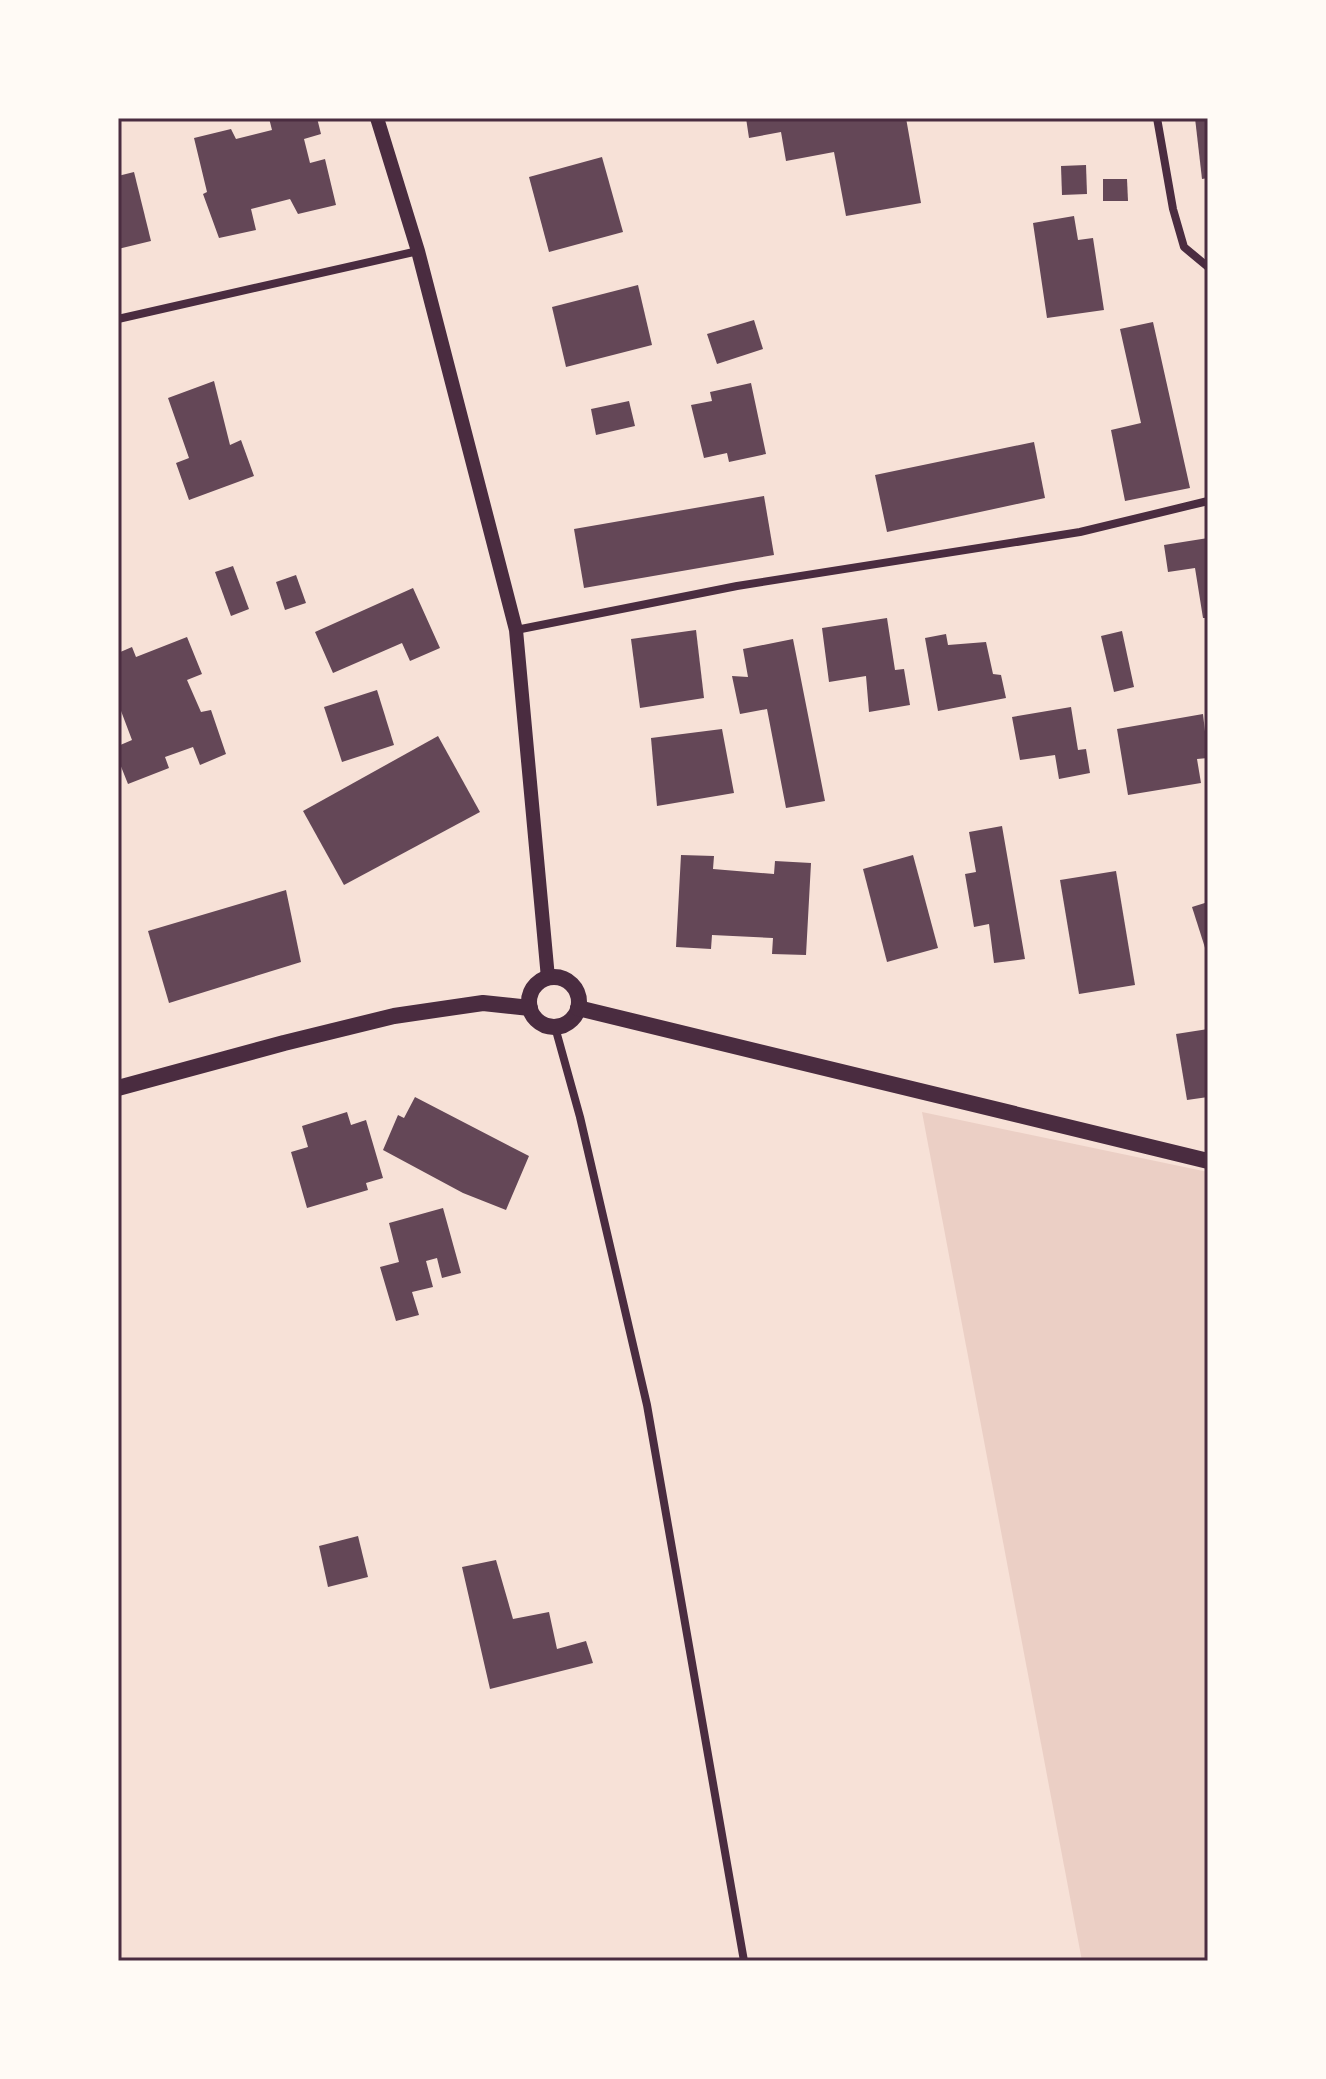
<svg xmlns="http://www.w3.org/2000/svg" width="1326" height="2079" viewBox="0 0 1326 2079" font-family="'Fira Sans',sans-serif">
	<style>
		.green { fill: #ebcfc5 }
		.building { fill: #644757 }
		.lines { fill: none; stroke-linecap: round; stroke-linejoin: round }
		.minor { stroke: #4a2c40; stroke-width: 8 }
		.tertiary { stroke: #4a2c40; stroke-width: 14 }
		.secondary { stroke: #4a2c40; stroke-width: 16 }
		.neatline { fill: none; stroke: #4a2c40; stroke-width: 3 }
	</style>
	<rect width="100%" height="100%" fill="#f7e1d7"/>
	<polygon class="green" points="922,1112 1208,1172 1208,1961 1082,1961"/>
	<g class="building">
		<polygon points="269,118 317,118 321,134 304,139 310,163 325,159 336,205 298,214 290,199 251,209 256,230 219,238 203,194 207,192 194,138 231,129 236,139 272,130"/>
		<polygon points="746,118 906,118 921,203 846,216 834,152 786,161 781,132 749,138"/>
		<polygon points="1195,118 1208,118 1208,178 1202,179"/>
		<polygon points="602,157 623,232 549,252 529,177"/>
		<polygon points="1086,165 1087,194 1062,195 1061,166"/>
		<polygon points="134,172 151,241 118,249 118,176"/>
		<polygon points="1103,179 1127,179 1128,201 1103,201"/>
		<polygon points="1074,216 1078,240 1093,238 1104,310 1047,318 1033,223"/>
		<polygon points="638,285 652,345 566,367 552,307"/>
		<polygon points="754,320 763,349 717,364 707,334"/>
		<polygon points="1153,322 1190,488 1125,501 1111,430 1141,423 1120,329"/>
		<polygon points="214,381 230,445 241,440 254,476 189,500 176,463 189,458 168,398"/>
		<polygon points="751,383 766,454 729,462 727,453 704,458 691,405 712,401 710,392"/>
		<polygon points="629,401 635,426 596,435 591,409"/>
		<polygon points="1034,442 1045,498 887,532 875,475"/>
		<polygon points="764,496 774,555 584,588 574,529"/>
		<polygon points="1208,538 1208,618 1203,618 1195,568 1168,572 1164,545"/>
		<polygon points="233,566 249,609 231,616 215,572"/>
		<polygon points="296,575 306,603 285,610 276,582"/>
		<polygon points="413,588 440,648 410,661 402,643 333,673 315,632"/>
		<polygon points="887,618 895,670 904,669 910,705 869,712 866,676 829,682 822,628"/>
		<polygon points="696,630 704,698 640,708 631,639"/>
		<polygon points="1122,631 1134,687 1114,692 1101,636"/>
		<polygon points="946,634 948,645 986,642 993,674 1001,675 1006,698 938,711 925,638"/>
		<polygon points="187,637 202,674 187,680 201,712 211,710 226,754 200,765 193,747 165,757 169,768 128,784 118,759 118,746 132,740 118,703 118,653 132,647 136,657"/>
		<polygon points="793,639 825,801 786,808 767,709 740,714 732,676 748,677 743,649"/>
		<polygon points="377,690 394,745 342,762 324,707"/>
		<polygon points="1071,707 1078,750 1086,749 1090,773 1059,779 1055,755 1020,760 1012,717"/>
		<polygon points="1203,714 1208,758 1197,759 1201,783 1128,795 1117,729"/>
		<polygon points="722,729 734,793 657,806 651,738"/>
		<polygon points="438,736 480,812 344,885 303,811"/>
		<polygon points="1002,826 1025,959 994,963 989,924 974,927 965,874 976,872 969,832"/>
		<polygon points="681,855 714,856 713,869 774,874 775,861 811,863 806,955 772,954 773,938 712,935 711,949 676,947"/>
		<polygon points="913,855 938,948 887,962 863,869"/>
		<polygon points="1116,871 1135,985 1079,994 1060,880"/>
		<polygon points="286,890 301,962 169,1003 148,931"/>
		<polygon points="1208,902 1208,954 1207,954 1192,907"/>
		<polygon points="1208,1029 1208,1097 1187,1100 1176,1034"/>
		<polygon points="415,1097 529,1156 506,1210 463,1193 383,1150 398,1115 404,1118"/>
		<polygon points="347,1112 351,1125 366,1120 383,1178 366,1183 368,1190 307,1208 291,1152 308,1147 302,1126"/>
		<polygon points="443,1208 461,1273 442,1278 437,1258 426,1261 433,1287 412,1292 419,1315 396,1321 380,1267 399,1262 389,1223"/>
		<polygon points="358,1536 368,1577 328,1587 319,1546"/>
		<polygon points="496,1560 513,1619 549,1612 557,1649 586,1641 593,1663 490,1689 462,1567"/>
	</g>
	<g class="lines">
		<g class="minor">
			<polyline points="1157,118 1173,209 1184,247 1208,267"/>
			<polyline points="118,319 418,251"/>
			<polyline points="516,630 737,586 1080,532 1208,501"/>
			<polyline points="555,1027 580,1117 647,1405 744,1961"/>
		</g>
		<polyline class="tertiary" points="377,118 418,251 516,630 548,978"/>
		<g class="secondary">
			<circle cx="554" cy="1002" r="25"/>
			<polyline points="578,1008 1208,1161"/>
			<polyline points="118,1088 284,1043 394,1016 483,1003 530,1008"/>
		</g>
	</g>
	<rect width="1326" height="2079" fill="none" stroke="#fffaf5" stroke-width="240"/>
	<rect x="120" y="120" width="1086" height="1839" class="neatline"/>
</svg>
